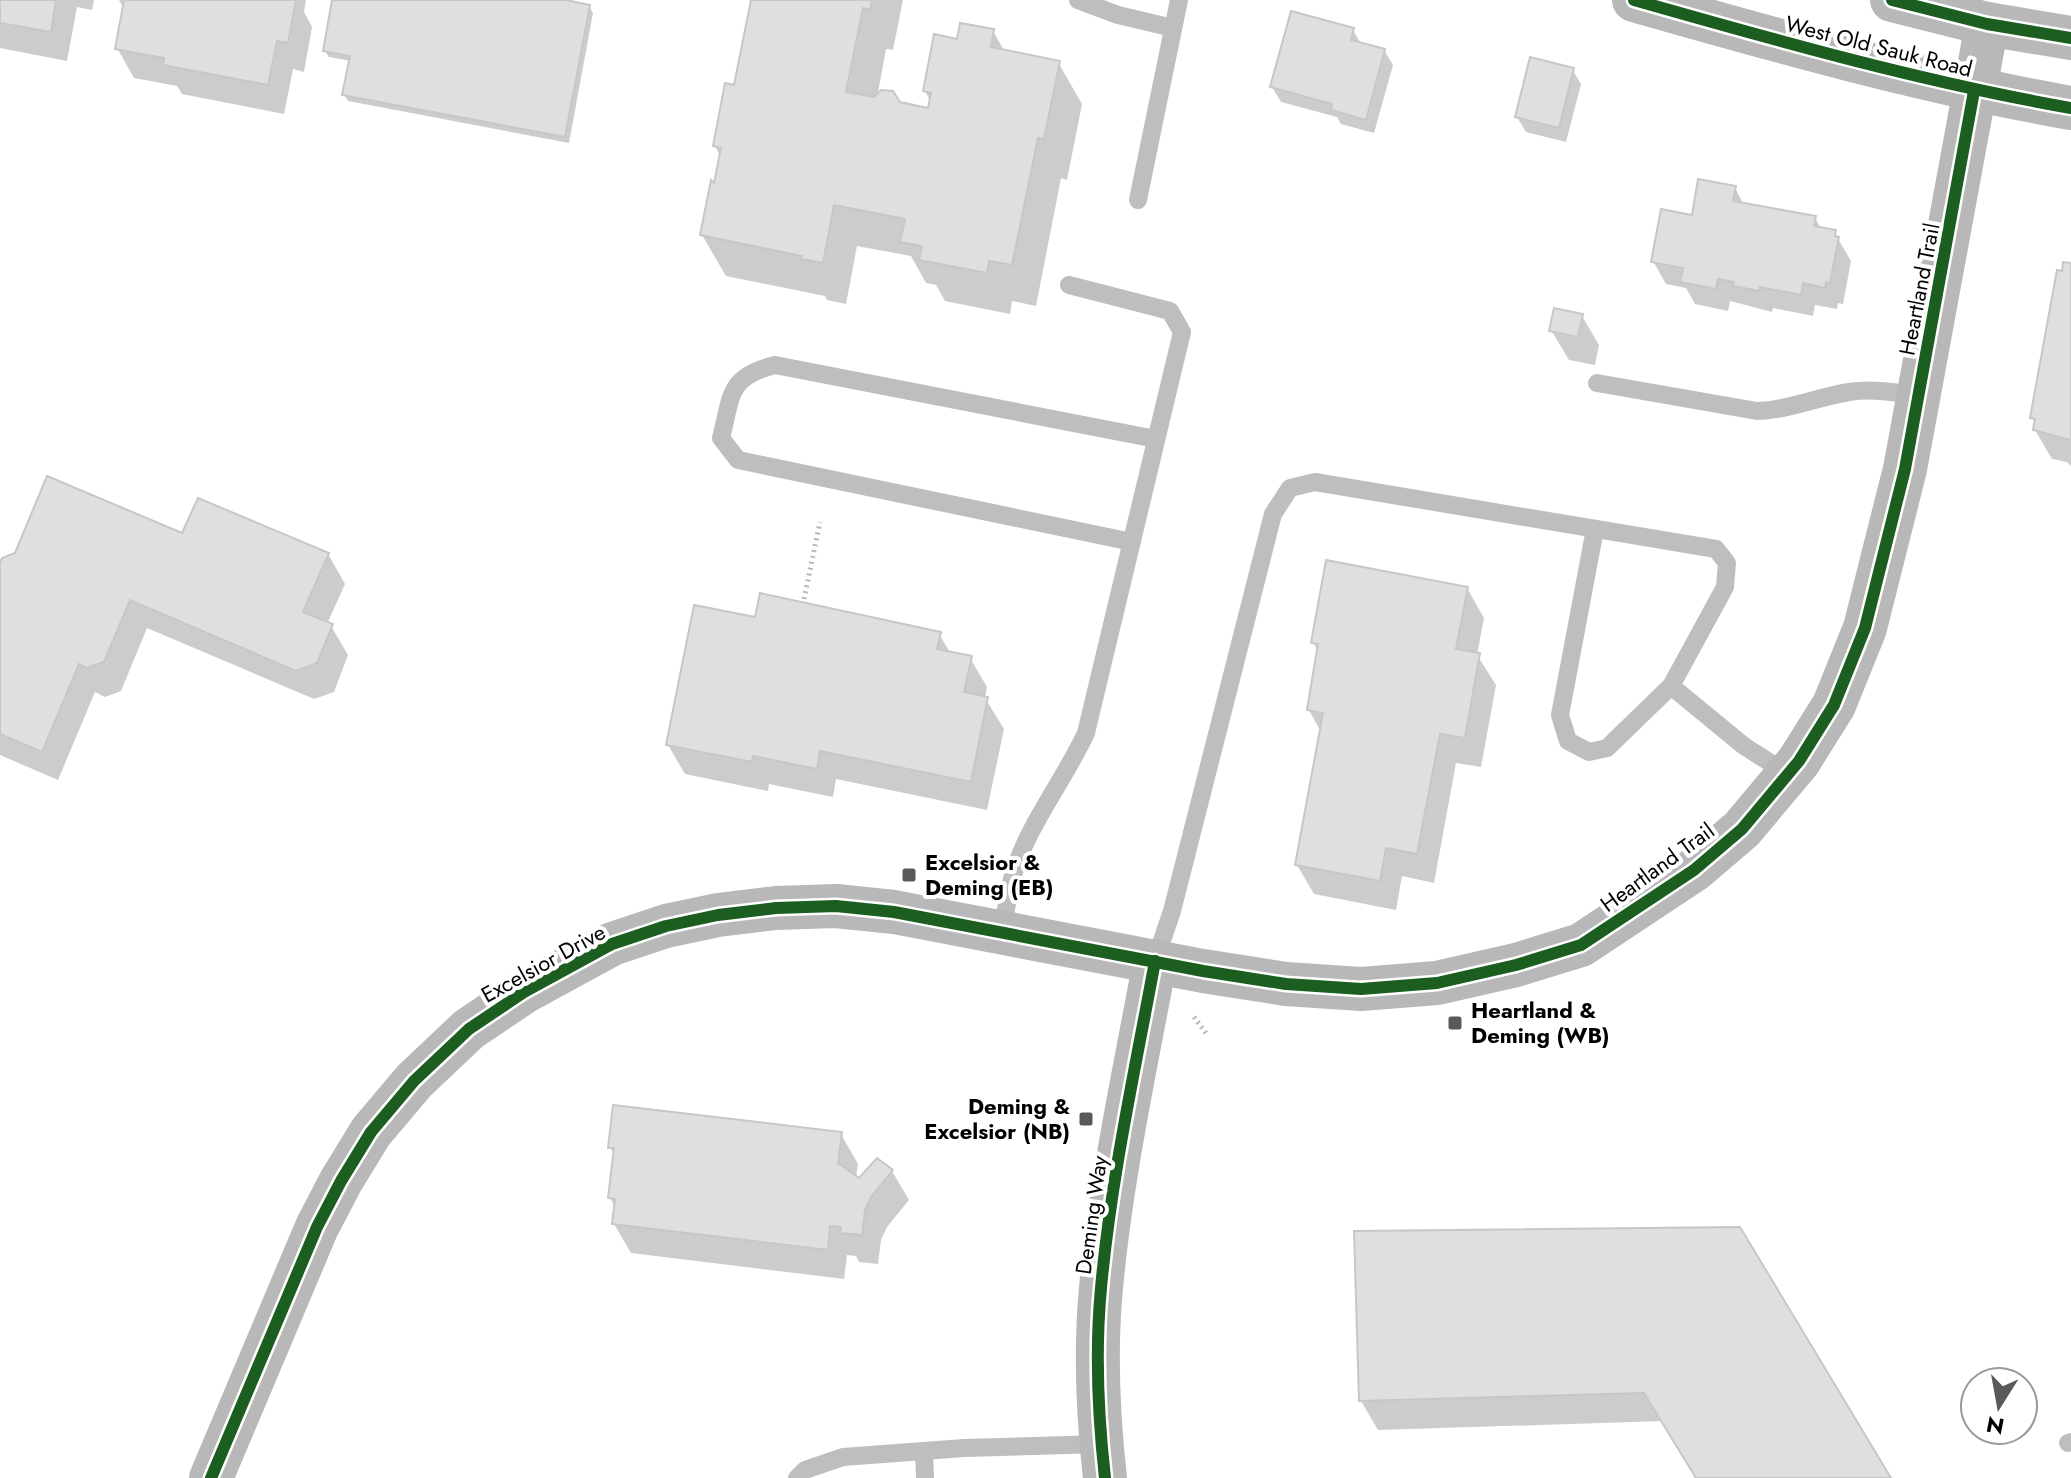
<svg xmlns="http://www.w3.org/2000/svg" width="2071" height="1478" viewBox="0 0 2071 1478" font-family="Jost,sans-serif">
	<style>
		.shadow { fill: #0003 }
		.building { fill: #dfdfdf; stroke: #c7c7c7; stroke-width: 2 }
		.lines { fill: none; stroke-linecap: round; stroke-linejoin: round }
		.path { stroke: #b9b9b9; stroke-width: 5; stroke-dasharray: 2 4; stroke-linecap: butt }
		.lane { stroke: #bebebe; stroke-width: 18 }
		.secondary { stroke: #b8b8b8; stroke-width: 44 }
		.cycleway-casing { stroke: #fff; stroke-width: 17 }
		.cycleway { stroke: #1b5e20; stroke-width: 12 }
		.poi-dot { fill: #595959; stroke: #fff; stroke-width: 3 }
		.labels { text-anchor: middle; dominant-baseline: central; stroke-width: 8; stroke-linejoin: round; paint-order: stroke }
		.street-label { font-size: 22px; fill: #000; stroke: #fff }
		.poi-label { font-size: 22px; font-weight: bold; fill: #000; stroke: #fff; text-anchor: start }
	</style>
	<rect width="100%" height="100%" fill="#fff"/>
	<g class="shadow">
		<polygon points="0,0 94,0 92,10 77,7 67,61 0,48"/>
		<polygon points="119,0 306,0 304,12 312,27 304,72 293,69 284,114 182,94 177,86 134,78 117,48 124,9"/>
		<polygon points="334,0 558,0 589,6 593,13 569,143 348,101 344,94 351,61 329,57 325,51"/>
		<polygon points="753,0 903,0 893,50 886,49 877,98 899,104 929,110 931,102 925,91 959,41 993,31 1005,52 1058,62 1082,104 1067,180 1061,178 1036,306 1012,301 1010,314 945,301 936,285 926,283 911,256 857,246 846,304 827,300 825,296 726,276 702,235 721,158 715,146 736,87"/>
		<polygon points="1353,30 1361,44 1384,50 1393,65 1374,133 1341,124 1337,117 1281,102 1272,87"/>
		<polygon points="1572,69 1581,84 1566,142 1526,132 1517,117"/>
		<polygon points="1735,188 1744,205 1815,218 1822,230 1834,232 1851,261 1843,304 1838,303 1837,309 1815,305 1813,316 1773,308 1772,312 1730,301 1728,311 1695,304 1686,288 1666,284 1653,261 1694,217"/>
		<polygon points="2071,265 2071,466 2067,462 2052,459 2035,430 2036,424 2032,417 2063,274"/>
		<polygon points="1582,316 1599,345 1595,365 1569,360 1551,330"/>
		<polygon points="183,536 328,554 345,584 327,624 331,626 348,655 334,692 314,699 147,628 121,691 105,697 95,692 58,780 0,755 0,568"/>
		<polygon points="1467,588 1484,618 1477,655 1496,685 1481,767 1456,763 1434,883 1402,876 1396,910 1314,894 1297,865 1321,732 1309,710 1319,653 1313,642"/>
		<polygon points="756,620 939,634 951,654 970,658 987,687 985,698 1004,729 987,810 836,779 833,797 769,784 768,791 685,774 668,745"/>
		<polygon points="841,1134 858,1164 856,1178 859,1181 892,1171 909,1200 887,1227 881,1240 878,1264 859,1262 856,1256 847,1255 844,1279 631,1253 614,1224 616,1208 610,1198 615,1156 610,1147"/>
		<polygon points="1356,1233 1890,1478 1697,1478 1663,1421 1378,1430 1361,1401"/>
	</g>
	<g class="building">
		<polygon points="0,0 56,0 51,32 0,23"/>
		<polygon points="124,0 296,0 288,43 277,41 268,85 163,65 164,58 115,49"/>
		<polygon points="332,0 566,0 590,5 565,137 342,95 350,56 323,51"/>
		<polygon points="751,0 872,0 870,10 863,8 846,92 874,97 881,90 893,91 900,102 928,108 931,93 923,91 934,34 957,39 960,23 994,29 991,47 1060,61 1044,139 1038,138 1012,265 989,261 987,273 919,260 922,246 900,242 905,219 834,205 823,263 801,259 802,256 700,235 711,180 714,183 721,148 713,146 725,83 734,85"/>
		<polygon points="1291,11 1354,28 1351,40 1385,49 1366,120 1331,110 1332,104 1270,87"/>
		<polygon points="1530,57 1574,68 1559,128 1515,117"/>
		<polygon points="1698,179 1736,186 1733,201 1816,216 1814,226 1836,230 1835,236 1839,237 1830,283 1826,282 1825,288 1803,283 1801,295 1760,287 1759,291 1733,286 1734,282 1718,279 1716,289 1680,282 1683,268 1651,262 1661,209 1692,215"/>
		<polygon points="2063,262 2071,263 2071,440 2033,430 2035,419 2030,418 2057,270 2062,271"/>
		<polygon points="1554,308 1583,314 1578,337 1549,331"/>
		<polygon points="47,476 182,533 198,498 329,553 303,612 333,624 317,663 296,671 130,600 104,662 87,668 79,664 42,752 0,734 0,563 2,558 15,553"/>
		<polygon points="1326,560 1468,587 1456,649 1480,653 1465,738 1440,734 1417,854 1386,848 1380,881 1295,865 1323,713 1307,710 1318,644 1311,643"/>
		<polygon points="760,593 941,632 937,649 972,656 964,692 988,697 971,782 820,751 817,769 753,756 752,762 666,745 694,605 755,617"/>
		<polygon points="613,1105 842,1132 838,1163 859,1178 877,1158 893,1170 871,1197 865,1210 862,1235 840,1233 841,1227 830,1226 828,1250 612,1224 615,1199 608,1198 614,1148 608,1148"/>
		<polygon points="1740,1227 1891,1478 1696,1478 1644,1393 1359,1401 1354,1231"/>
	</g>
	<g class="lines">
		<g class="path">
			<polyline points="804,599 820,522"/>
			<polyline points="1194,1017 1208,1036"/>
		</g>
		<g class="lane">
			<polyline points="1078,0 1118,15 1173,28"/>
			<polyline points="1138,200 1179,0"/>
			<path d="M1597 383 1757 411C1789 410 1818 397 1849 392 1872 388 1896 393 1919 395"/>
			<polyline points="1595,529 1560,715 1568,741 1589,752 1607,748 1671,686"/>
			<path d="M1132 542 738 460 721 438C732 396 727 377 775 365L1156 439"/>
			<path d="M1003 932C1005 916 1007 899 1011 883 1024 829 1063 783 1086 733L1182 332 1170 311 1069 285"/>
			<polyline points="1155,961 1172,911 1273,514 1290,488 1315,482 1716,549 1727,563 1725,587 1671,686 1744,746 1788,774"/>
			<polyline points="2068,1443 2071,1442"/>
			<polyline points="924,1451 925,1478"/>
			<polyline points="797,1478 805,1470 843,1457 964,1448 1102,1444"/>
		</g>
		<g class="secondary">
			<path d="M1634 0C1778 41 1923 82 2071 108"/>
			<polyline points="1892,0 1987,24 2071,38"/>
			<polyline points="211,1478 317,1227 341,1181 371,1132 414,1081 469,1029 524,992 612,944 666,926 718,915 776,908 836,906 894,912 1203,971 1286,984 1361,989 1437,983 1516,965 1581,945 1694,870 1742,829 1799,761 1834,705 1865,628 1905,469 1987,24"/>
			<path d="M1105 1478C1098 1416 1095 1351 1101 1288 1111 1178 1135 1070 1155 961"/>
		</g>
		<defs>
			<g id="cycleway">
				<path d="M1634 0C1778 41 1923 82 2071 108"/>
				<polyline points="1892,0 1987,24 2071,38"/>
				<polyline points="211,1478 317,1227 341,1181 371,1132 414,1081 469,1029 524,992 612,944 666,926 718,915 776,908 836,906 894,912 1203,971 1286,984 1361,989 1437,983 1516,965 1581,945 1694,870 1742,829 1799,761 1834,705 1865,628 1905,469 1974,91"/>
				<path d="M1105 1478C1098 1416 1095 1351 1101 1288 1111 1178 1135 1070 1155 961"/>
			</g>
		</defs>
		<use href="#cycleway" class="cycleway-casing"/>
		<use href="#cycleway" class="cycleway"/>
	</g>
	<g class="poi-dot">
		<rect x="901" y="867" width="16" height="16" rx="4"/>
		<rect x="1447" y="1015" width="16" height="16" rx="4"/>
		<rect x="1078" y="1111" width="16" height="16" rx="4"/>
	</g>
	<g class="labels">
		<g class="street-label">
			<text transform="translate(1879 46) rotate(14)">West Old Sauk Road</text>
			<text transform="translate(1919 289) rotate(-79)">Heartland Trail</text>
			<text transform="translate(1657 867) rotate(-36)">Heartland Trail</text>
			<text transform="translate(543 963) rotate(-29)">Excelsior Drive</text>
			<text transform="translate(1091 1215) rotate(-82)">Deming Way</text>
		</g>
		<g class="poi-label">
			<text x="925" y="862">Excelsior &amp;<tspan x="925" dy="25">Deming (EB)</tspan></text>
			<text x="1471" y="1010">Heartland &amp;<tspan x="1471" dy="25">Deming (WB)</tspan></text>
			<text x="1070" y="1106" text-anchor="end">Deming &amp;<tspan x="1070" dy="25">Excelsior (NB)</tspan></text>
		</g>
	</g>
	<g transform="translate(1999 1406) rotate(191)"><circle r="38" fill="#ffffff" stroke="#999999" stroke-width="2"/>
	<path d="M0-6L14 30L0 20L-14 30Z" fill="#595959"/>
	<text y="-12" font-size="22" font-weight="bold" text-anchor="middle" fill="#000000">N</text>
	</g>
</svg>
